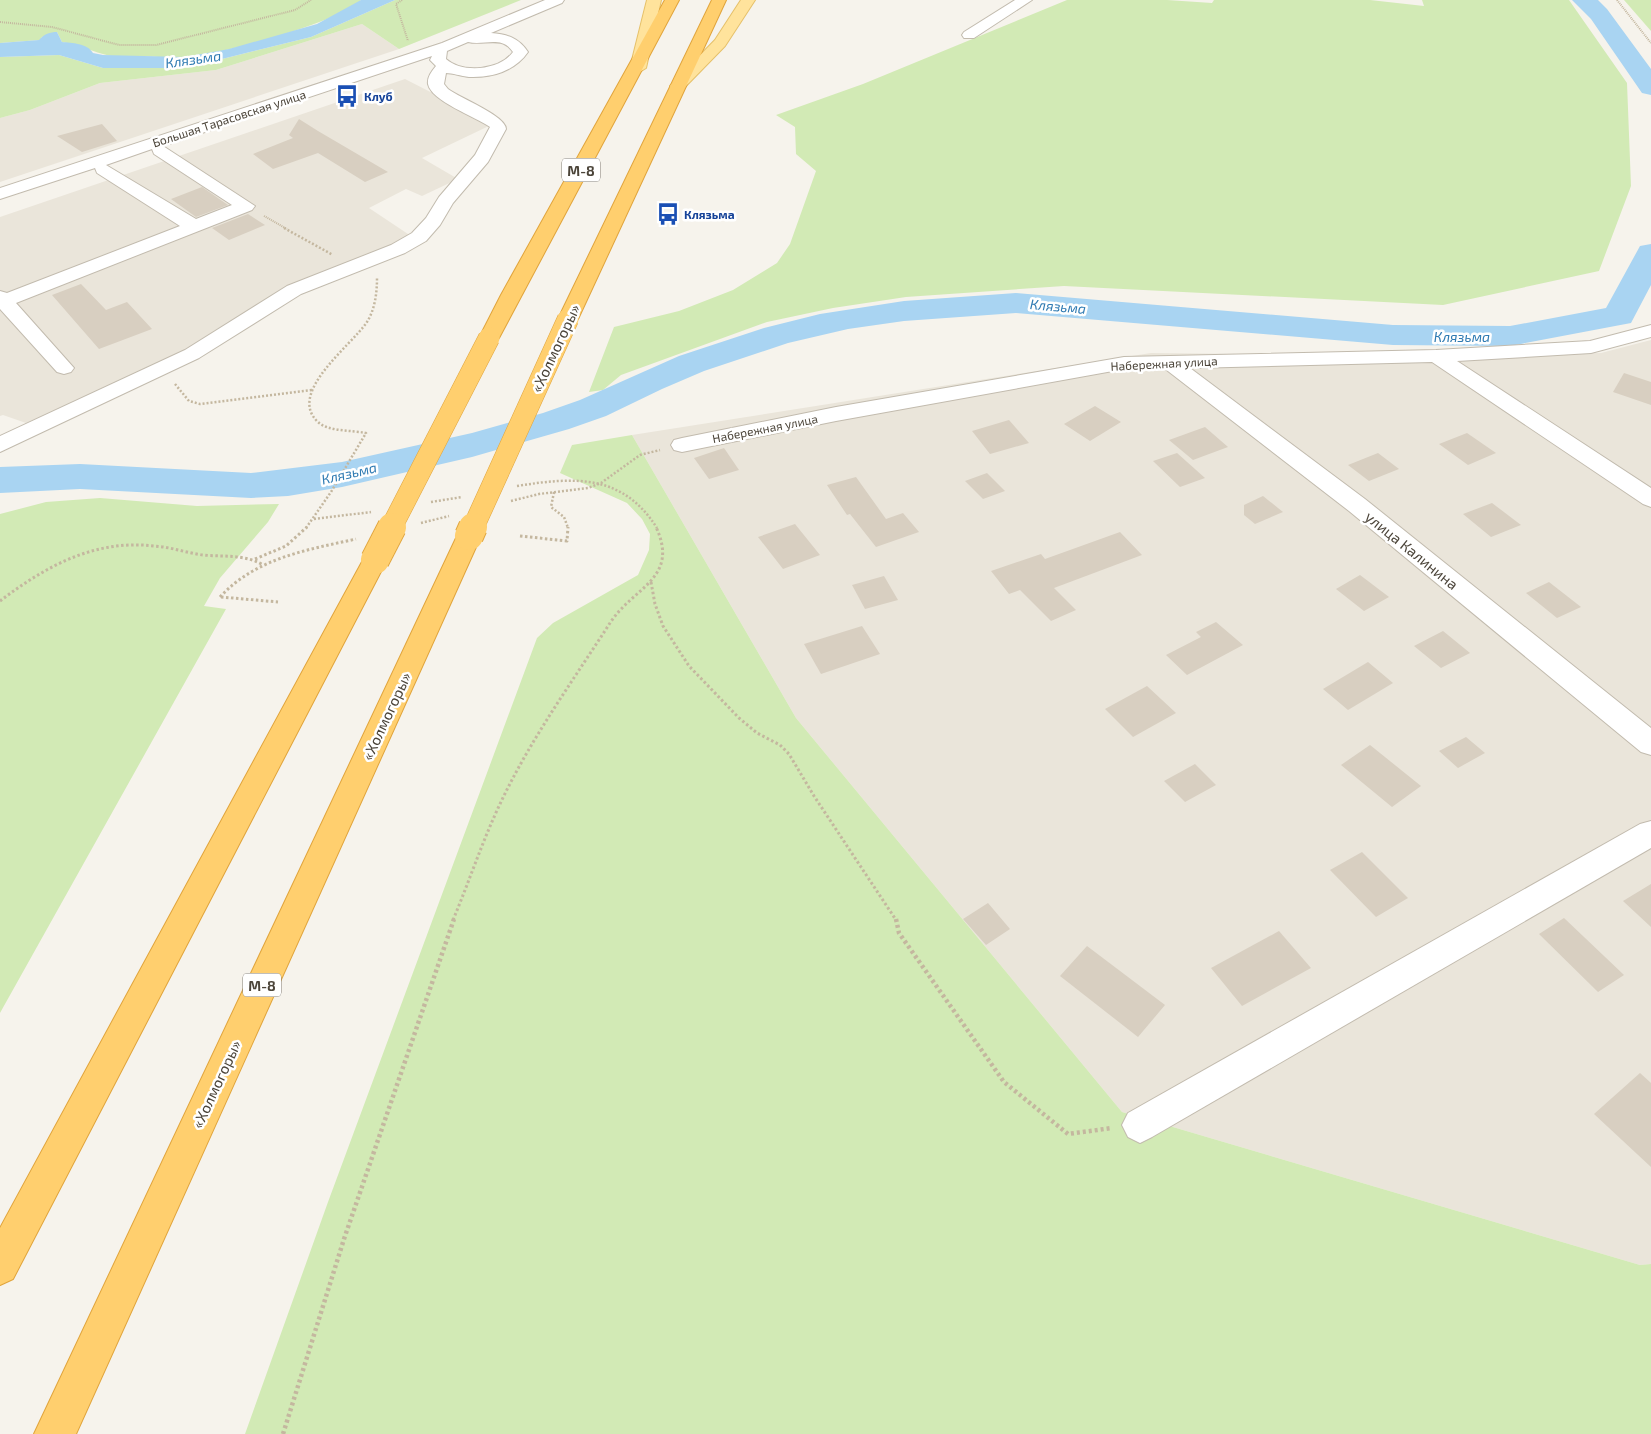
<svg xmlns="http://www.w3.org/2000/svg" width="1651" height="1434" viewBox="0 0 1651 1434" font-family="'Exo 2',sans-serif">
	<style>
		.residential { fill: #eae5da }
		.green { fill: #d2eab5 }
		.water { fill: #a9d4f2 }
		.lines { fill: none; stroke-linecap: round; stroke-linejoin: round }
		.river { fill: #a9d4f2; fill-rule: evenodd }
		.building { fill: #d8cfc1 }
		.minor-casing { stroke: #c2bbae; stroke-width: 2 }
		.major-casing { stroke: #e6c16a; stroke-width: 2 }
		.highway-casing { stroke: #e0a43c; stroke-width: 2 }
		.path-far3 { stroke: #c4b79f; stroke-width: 2; stroke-dasharray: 1 1; stroke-linecap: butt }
		.path-far2 { stroke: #c4b79f; stroke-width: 2.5; stroke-dasharray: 2 2; stroke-linecap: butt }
		.path-far1 { stroke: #c4b79f; stroke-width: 3; stroke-dasharray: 2.5 2.5; stroke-linecap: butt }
		.path { stroke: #c4b79f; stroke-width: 4.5; stroke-dasharray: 3 3; stroke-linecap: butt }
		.minor { fill: #fff; fill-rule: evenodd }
		.major { fill: #ffe39c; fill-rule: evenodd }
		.highway { fill: #ffcf6e; fill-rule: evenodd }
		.highway-bridge-far1-casing { stroke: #e0a43c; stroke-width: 22; stroke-linecap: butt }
		.highway-bridge-casing { stroke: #e0a43c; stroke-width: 30; stroke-linecap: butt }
		.highway-bridge-far1 { stroke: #ffcf6e; stroke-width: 21 }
		.highway-bridge { stroke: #ffcf6e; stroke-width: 28 }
		.labels { text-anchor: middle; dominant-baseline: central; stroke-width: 5; stroke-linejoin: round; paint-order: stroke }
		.far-transit-label { font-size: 12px; font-weight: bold; fill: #164399; stroke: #fff; text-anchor: start }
		.far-street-label { font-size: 12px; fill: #4b4439; stroke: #fff }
		.far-water-label { font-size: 14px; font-style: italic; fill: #2e7ab2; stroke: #fff }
		.shield { fill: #fff; stroke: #817c74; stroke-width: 1 }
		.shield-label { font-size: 14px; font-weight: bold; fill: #4b4439 }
		.street-label { font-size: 15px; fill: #4b4439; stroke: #fff }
	</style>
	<rect width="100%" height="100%" fill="#f6f3ec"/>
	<g class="residential">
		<polygon points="362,24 399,49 0,182 0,118 30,110 100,83 216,70"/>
		<polygon points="405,79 493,124 422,158 458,179 422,196 406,189 369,208 414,238 309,278 251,308 192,348 133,377 26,423 3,415 0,416 0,217"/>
		<polygon points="1651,340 1651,1264 1640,1265 1122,1112 796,718 632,435 1151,353 1453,356 1601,353"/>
	</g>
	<g class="green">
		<path d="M0 0H361C338 23 219 55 185 57 169 59 154 56 139 56 133 56 126 57 120 57 96 55 84 45 62 42L57 32 42 37 40 40 0 43Z"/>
		<polygon points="395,0 521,0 399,49 362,24 216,70 100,83 30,110 0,118 0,57 59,55 103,68 168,68 206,63 311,37"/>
		<polygon points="1067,0 1167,0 1212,3 1214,0 1370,0 1424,6 1422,0 1569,0 1627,83 1631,186 1599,271 1443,305 1064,286 906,297 833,308 767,322 621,375 603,390 589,392 614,327 679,311 733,290 777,263 790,244 816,171 796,154 795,127 776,115 863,84"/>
		<polygon points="1624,0 1651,0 1651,31"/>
		<polygon points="632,435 796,718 1122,1112 1640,1265 1651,1264 1651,1434 245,1434 328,1202 537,638 553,623 638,575 649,550 650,534 642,519 627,503 560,473 572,445"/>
		<polygon points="100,498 197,506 279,504 268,522 220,578 204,606 226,609 0,1013 0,514 46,502"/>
	</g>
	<path class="water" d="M361 0H395L311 37 206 63 168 68H103L59 55 0 57V43L39 40C44 34 50 32 57 32L62 42C72 43 87 43 93 53L103 55 185 57 229 49 317 24Z"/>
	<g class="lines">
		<g class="river">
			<polygon points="1572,0 1598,0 1607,9 1651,69 1651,95 1642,93 1591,19"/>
			<polygon points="1651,244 1651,285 1631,323 1510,346 1393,345 1016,313 904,321 848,329 788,343 704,371 662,389 606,416 569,429 472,457 342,487 288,496 251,498 80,489 0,493 0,467 80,464 251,473 342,462 472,433 543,413 580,400 679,356 764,328 820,314 904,301 1016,293 1393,325 1510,326 1606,308 1640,246"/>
		</g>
	</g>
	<g class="building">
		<polygon points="299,119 318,131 388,172 365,182 318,153 273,169 253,154 293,138 289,135"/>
		<polygon points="102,124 117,141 82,152 57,136"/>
		<polygon points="202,187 228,205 196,217 171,199"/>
		<polygon points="248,214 265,225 229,240 212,228"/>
		<polygon points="81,284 106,310 127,302 152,329 99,349 52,295"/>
		<polygon points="1624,373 1651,382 1651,405 1613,392"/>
		<polygon points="1095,406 1121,422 1090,441 1064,424"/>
		<polygon points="1009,420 1029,443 990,454 972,431"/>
		<polygon points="1205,427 1228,447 1193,460 1169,440"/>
		<polygon points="1467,433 1496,453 1468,465 1439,444"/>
		<polygon points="724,448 739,470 709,479 694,458"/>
		<polygon points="1177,453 1205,478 1180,487 1153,461"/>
		<polygon points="1378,453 1399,469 1369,481 1348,465"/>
		<polygon points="987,473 1005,491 983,499 965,481"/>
		<polygon points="856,477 886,519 903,513 919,532 876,547 850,514 847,515 827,485"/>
		<polygon points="1263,496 1283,512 1255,524 1244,515 1244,505"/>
		<polygon points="1492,503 1521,525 1491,537 1463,514"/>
		<polygon points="795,524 820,555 783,569 758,537"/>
		<polygon points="1120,532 1142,555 1054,588 1076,610 1051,621 1020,590 1009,594 991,571 1041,554 1045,559"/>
		<polygon points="1360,575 1389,597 1364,611 1336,589"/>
		<polygon points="884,576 898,600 865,609 852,585"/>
		<polygon points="1549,582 1581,607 1557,618 1526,593"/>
		<polygon points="1216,622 1243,645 1187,675 1166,655 1201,637 1196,632"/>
		<polygon points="862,626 880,654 821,674 804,644"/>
		<polygon points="1443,631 1470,653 1441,668 1414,646"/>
		<polygon points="1368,662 1393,683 1348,710 1323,689"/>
		<polygon points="1147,686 1176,713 1133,737 1105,709"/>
		<polygon points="1466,737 1485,753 1458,768 1439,751"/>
		<polygon points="1370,745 1421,786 1392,807 1341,765"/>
		<polygon points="1195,764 1216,785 1185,802 1164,781"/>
		<polygon points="1362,852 1408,898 1376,917 1330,870"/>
		<polygon points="1651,884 1651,927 1623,901"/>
		<polygon points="988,903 1010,929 986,945 963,919"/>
		<polygon points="1564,918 1624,975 1598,992 1539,934"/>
		<polygon points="1279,931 1311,968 1242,1006 1211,968"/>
		<polygon points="1087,946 1165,1005 1138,1037 1060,976"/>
		<polygon points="1640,1073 1651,1083 1651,1167 1594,1114"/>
	</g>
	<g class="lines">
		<defs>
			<g id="minor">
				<path d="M545 0H564L562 3 491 33C507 34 519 38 528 52 515 71 492 78 469 77 461 76 452 73 446 73L444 84 448 89C460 98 506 116 506 129L488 162 453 203 440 225 426 241 405 253 301 294 199 358 0 452V436L185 350 287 286 391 245 412 233 426 218 439 197 475 155 490 127C476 117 431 101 428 84 427 77 432 71 436 66L430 60 432 56 163 146 255 206 252 210 16 303 74 368 71 372 64 374 57 372 0 309V291L7 293 180 226 97 173 95 168 0 199V188L442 43ZM468 42C484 46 502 35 513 52 500 70 463 74 446 59L447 51ZM152 149 154 154 232 205 196 219 106 165Z"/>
				<polygon points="1015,0 1032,0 974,38 964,38 962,35 964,32"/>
				<polygon points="1651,325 1651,337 1591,353 1457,361 1651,488 1651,507 1643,504 1432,362 1190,368 1365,499 1651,728 1651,755 1641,752 1349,511 1164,368 1124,369 836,421 682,452 674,450 671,445 674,440 682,438 836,407 1124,357 1436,350 1590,341"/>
				<polygon points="1651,821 1651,848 1152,1137 1140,1143 1128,1137 1122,1125 1128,1113 1640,824"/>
			</g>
			<g id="major">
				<polygon points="647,0 661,0 646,68 638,73 630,68"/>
				<polygon points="741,0 755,0 725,46 683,89 673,89 670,86 673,83 715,40"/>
			</g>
			<g id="highway">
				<polygon points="665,0 679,0 499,338 496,342 489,344 482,342 479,338 501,295"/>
				<polygon points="712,0 726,0 578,319 575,323 568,325 561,323 558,319"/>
				<polygon points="469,528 478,530 481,536 76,1434 34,1434 457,536 460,530"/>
				<polygon points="375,552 384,554 387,560 13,1279 0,1285 0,1228 363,560 366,554"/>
			</g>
		</defs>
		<use href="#minor" class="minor-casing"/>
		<use href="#major" class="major-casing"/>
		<use href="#highway" class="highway-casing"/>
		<g class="path-far3">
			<polyline points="402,0 396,4 408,41"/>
			<polyline points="1617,0 1651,43"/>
			<polyline points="0,22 52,27 119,45 156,45 295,10 311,0"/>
			<polyline points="264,216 287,229"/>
		</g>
		<g class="path-far2">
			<polyline points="284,228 333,255"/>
			<polyline points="175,384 189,401 200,404 312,390"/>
			<path d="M517 486C574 477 622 473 657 528"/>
			<polyline points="554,492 551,507 564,517 568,528"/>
			<polyline points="511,501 539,494 588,488 601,483 640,455 660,450"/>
			<polyline points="431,502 462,497"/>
			<polyline points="314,519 371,512"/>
			<polyline points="421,523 449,516"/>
			<path d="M306 528 331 492 366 433C352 430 329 432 318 422 286 393 352 345 367 322 375 309 377 293 377 278"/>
		</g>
		<g class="path-far1">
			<polyline points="520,536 567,541 568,527"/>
			<polyline points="255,559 286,546 307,527"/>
			<polyline points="651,582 655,604 663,626 689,666 739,718 757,733 780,745 789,754 814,796 896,920"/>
			<path d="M220 597C256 558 306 550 356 539"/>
			<polyline points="221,597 278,602"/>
			<path d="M0 601C46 566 95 539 154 546 171 547 187 553 203 555 224 557 245 554 263 565"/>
			<path d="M453 920C469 882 482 842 500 804 530 740 572 682 610 623 633 587 680 579 656 527"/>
		</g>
		<g class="path">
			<polyline points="896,919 899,933 1004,1082 1068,1134 1112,1128"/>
			<polyline points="283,1434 344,1239 454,919"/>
		</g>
		<use href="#minor" class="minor"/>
		<use href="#major" class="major"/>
		<use href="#highway" class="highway"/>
		<defs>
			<g id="highway-bridge-far1">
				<polyline points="391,528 489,338"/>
				<polyline points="473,528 568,319"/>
			</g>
			<g id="highway-bridge">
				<polyline points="469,536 473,527"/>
				<polyline points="375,560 392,527"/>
			</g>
		</defs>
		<use href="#highway-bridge-far1" class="highway-bridge-far1-casing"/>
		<use href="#highway-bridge" class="highway-bridge-casing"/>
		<use href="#highway-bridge-far1" class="highway-bridge-far1"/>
		<use href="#highway-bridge" class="highway-bridge"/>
	</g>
	<defs>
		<symbol id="bus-bare" viewBox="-9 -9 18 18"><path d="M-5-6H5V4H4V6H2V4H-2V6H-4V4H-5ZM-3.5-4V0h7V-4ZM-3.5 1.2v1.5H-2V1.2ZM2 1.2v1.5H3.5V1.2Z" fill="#1a4fb4" stroke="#fff" stroke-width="2.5" paint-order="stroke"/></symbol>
	</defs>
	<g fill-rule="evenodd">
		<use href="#bus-bare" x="331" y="80" width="32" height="32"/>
		<use href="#bus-bare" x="652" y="198" width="32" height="32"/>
	</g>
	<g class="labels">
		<g class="far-transit-label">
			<text x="364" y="96">Клуб</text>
			<text x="684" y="214">Клязьма</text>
		</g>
		<g class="far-street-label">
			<text transform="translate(229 118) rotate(-18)">Большая Тарасовская улица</text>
			<text transform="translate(1164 363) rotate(-3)">Набережная улица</text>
			<text transform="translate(765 428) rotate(-11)">Набережная улица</text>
		</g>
		<g class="far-water-label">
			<text transform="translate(193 59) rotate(-8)">Клязьма</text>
			<text transform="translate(1058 306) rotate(5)">Клязьма</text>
			<text x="1462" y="336">Клязьма</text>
			<text transform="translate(349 473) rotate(-13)">Клязьма</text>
		</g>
		<g class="shield">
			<rect x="562" y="158.5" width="38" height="23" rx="4"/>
			<rect x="243" y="973.5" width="38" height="23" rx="4"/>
		</g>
		<g class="shield-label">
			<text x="581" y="170">М-8</text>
			<text x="262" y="985">М-8</text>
		</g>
		<g class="street-label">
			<text transform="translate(555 348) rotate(-65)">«Холмогоры»</text>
			<text transform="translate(1412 550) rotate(39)">улица Калинина</text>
			<text transform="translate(386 716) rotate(-65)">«Холмогоры»</text>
			<text transform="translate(216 1084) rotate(-65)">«Холмогоры»</text>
		</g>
	</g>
</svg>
